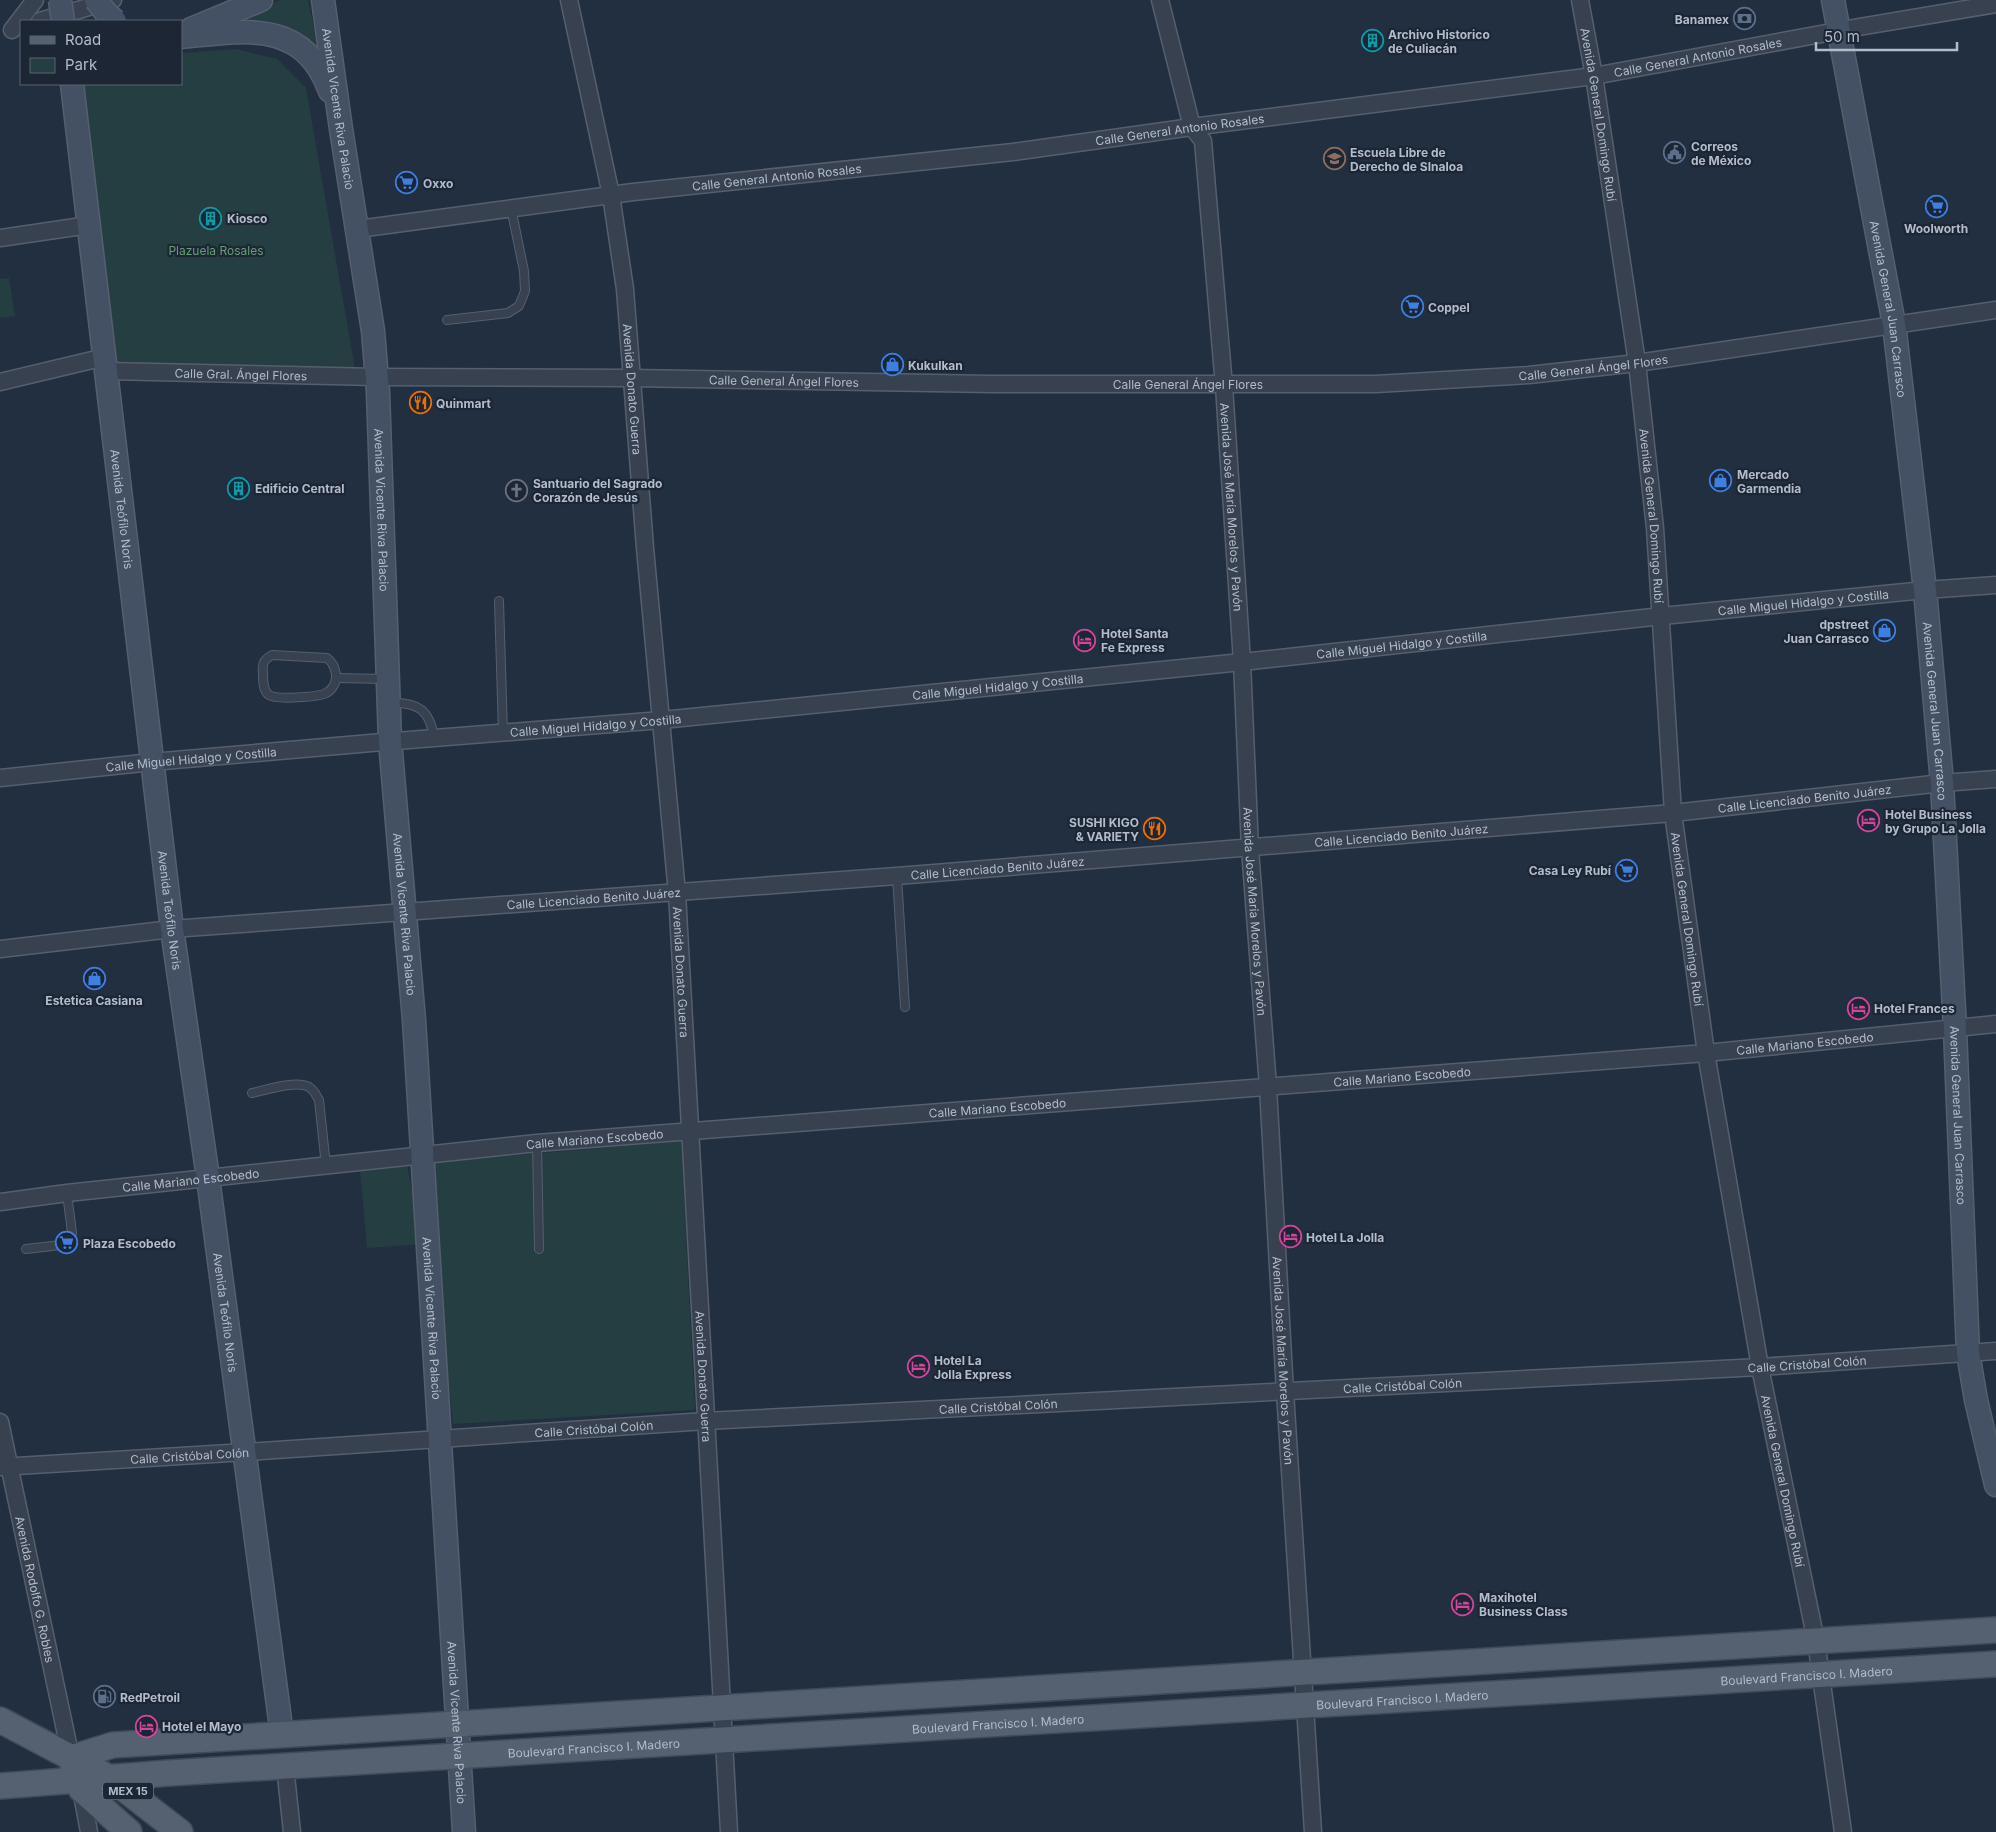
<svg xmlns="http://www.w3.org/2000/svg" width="1996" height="1832" viewBox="0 0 1996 1832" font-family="Inter,sans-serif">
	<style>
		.green { fill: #253e42 }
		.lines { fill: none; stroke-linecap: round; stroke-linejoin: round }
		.lane-casing { stroke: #555f6e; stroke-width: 10 }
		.street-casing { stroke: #555f6e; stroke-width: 19 }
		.secondary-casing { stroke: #555f6e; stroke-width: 25 }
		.primary-casing { stroke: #404a59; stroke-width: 28 }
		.lane { stroke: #374150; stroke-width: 8 }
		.street { stroke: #374150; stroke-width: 16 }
		.secondary { stroke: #445064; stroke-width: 22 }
		.primary { stroke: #556070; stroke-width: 25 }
		.secondary-bridge-casing { stroke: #555f6e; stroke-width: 25; stroke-linecap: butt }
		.secondary-bridge { stroke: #445064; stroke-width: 22 }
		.labels { text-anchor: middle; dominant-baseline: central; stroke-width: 4.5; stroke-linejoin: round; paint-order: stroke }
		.shield { fill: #1c2635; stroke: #868f9e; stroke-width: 1 }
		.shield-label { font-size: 11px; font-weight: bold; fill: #b3bccb }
		.poi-label { font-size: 12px; font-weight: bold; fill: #b3bccb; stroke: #1c2635; text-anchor: start }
		.street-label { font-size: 12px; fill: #b3bccb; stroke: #1c2635 }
		.park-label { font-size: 12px; fill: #689e75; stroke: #1c2635 }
	</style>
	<rect width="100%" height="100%" fill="#222f41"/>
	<g class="green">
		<path d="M280 0H308L320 57C310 47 298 33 285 26 266 17 242 23 223 25Z"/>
		<polygon points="236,49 277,59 306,88 355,369 113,365 79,84 181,84 181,53"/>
		<polygon points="9,278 15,316 0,318 0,279"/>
		<polygon points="681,1141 695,1410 453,1424 427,1163"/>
		<polygon points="407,1165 422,1244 367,1248 360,1170"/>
	</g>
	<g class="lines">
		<defs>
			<g id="lane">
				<polyline points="447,320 508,313 519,306 525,291 524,271 511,208"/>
				<polyline points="499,601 503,733"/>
				<path d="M272 655 327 658C333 663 334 666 336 674 337 681 333 690 326 693 319 697 276 700 269 695 263 691 263 681 263 674 262 664 263 660 272 655Z"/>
				<polyline points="336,678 387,679"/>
				<path d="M391 703C418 702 430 710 434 738"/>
				<polyline points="897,876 905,1007"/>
				<path d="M252 1093C266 1090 296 1080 309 1087 314 1090 316 1095 319 1100L326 1166"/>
				<polyline points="537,1143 539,1249"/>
				<polyline points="26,1249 61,1245 70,1242 72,1233 67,1193"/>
			</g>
			<g id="street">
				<path id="s1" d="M569 0 611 195 625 289 645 548 677 893 729 1832"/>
				<path id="s2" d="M1160 0 1192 127 1203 141 1224 386 1242 662 1250 849 1268 1087 1285 1392 1313 1832"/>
				<path id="s3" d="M1580 0 1594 76 1637 363 1655 528 1673 813 1706 1053 1760 1367 1816 1641 1843 1832"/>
				<polyline points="40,21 113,0"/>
				<polyline points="12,30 35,0"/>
				<path id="s4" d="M358 229 633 192 1013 152 1192 127 1594 76 1859 27 1996 4"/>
				<polyline points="0,238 89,225"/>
				<path id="s5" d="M106 371 376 377 632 378 992 384H1376L1529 375 1637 363 1996 310"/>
				<polyline points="0,382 105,357"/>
				<path id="s6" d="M0 778 152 762 371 743 662 720 1242 662 1662 616 1925 590 1996 585"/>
				<path id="s7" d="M0 949 172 929 897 876 1673 813 1942 783 1996 779"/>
				<path id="s8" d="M0 1202 67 1193 537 1143 1706 1053 1996 1024"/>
				<path id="s9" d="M0 1422 71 1758"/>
				<path id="s10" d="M0 1467 246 1452 706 1421 1760 1367 1996 1351"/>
				<polyline points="285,1766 292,1832"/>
				<polyline points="81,1789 89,1832"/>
			</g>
			<g id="secondary">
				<path id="s11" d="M323 0 341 129 373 331 378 392 390 741 414 1020 464 1832"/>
				<path id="s12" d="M1833 0 1894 324 1925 590 1942 783 1955 1029 1968 1353 1976 1400 1996 1485"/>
				<polyline points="191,29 261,0"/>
				<path d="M181 37C244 31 303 18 330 91"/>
				<path id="s13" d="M72 84 172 929 208 1178 282 1735"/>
			</g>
			<g id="primary">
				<polyline points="0,1720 110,1778 180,1832"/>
				<polyline points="71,1758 113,1745 1996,1630"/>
				<polyline points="73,1768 81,1789 129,1832"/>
				<path id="s14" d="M0 1786 169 1773 1996 1664"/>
			</g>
		</defs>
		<use href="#lane" class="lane-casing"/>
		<use href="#street" class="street-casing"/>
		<use href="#secondary" class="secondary-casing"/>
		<use href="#primary" class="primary-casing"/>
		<use href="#lane" class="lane"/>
		<use href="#street" class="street"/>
		<use href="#secondary" class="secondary"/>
		<use href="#primary" class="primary"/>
		<defs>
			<g id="secondary-bridge">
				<polyline points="60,0 63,21"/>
				<polyline points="96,0 107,14 115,21"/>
			</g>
		</defs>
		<use href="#secondary-bridge" class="secondary-bridge-casing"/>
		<use href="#secondary-bridge" class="secondary-bridge"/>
	</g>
	<defs>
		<symbol id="bank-ring" viewBox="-11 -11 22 22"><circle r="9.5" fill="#1c2635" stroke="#5c6f8a" stroke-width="1.5"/><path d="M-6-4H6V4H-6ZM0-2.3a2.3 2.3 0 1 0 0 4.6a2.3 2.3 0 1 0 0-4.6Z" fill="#5c6f8a"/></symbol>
		<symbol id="building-ring" viewBox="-11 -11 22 22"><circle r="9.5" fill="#1c2635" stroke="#0f9aa8" stroke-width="1.5"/><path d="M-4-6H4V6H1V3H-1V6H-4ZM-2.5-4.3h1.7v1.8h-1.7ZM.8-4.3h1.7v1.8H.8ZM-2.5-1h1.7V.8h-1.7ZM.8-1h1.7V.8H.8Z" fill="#0f9aa8"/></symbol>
		<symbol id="civic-ring" viewBox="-11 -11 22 22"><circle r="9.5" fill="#1c2635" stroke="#5c6f8a" stroke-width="1.5"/><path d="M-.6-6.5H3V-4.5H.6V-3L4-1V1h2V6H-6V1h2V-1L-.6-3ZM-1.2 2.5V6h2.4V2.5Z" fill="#5c6f8a"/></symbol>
		<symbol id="university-ring" viewBox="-11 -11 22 22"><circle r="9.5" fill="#1c2635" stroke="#8d6e63" stroke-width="1.5"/><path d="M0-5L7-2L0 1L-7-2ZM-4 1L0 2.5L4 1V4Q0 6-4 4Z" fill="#8d6e63"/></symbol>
		<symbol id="supermarket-ring" viewBox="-11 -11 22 22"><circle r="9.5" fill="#1c2635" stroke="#3f7fe0" stroke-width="1.5"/><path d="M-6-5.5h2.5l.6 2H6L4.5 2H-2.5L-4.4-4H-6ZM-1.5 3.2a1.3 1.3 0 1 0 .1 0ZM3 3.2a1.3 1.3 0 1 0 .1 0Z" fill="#3f7fe0"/></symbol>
		<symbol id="shop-ring" viewBox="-11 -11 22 22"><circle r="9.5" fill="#1c2635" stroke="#3f7fe0" stroke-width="1.5"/><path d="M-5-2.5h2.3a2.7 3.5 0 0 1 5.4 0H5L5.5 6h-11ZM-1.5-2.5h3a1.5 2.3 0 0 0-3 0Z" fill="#3f7fe0"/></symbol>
		<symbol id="restaurant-ring" viewBox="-11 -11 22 22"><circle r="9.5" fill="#1c2635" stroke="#e8710a" stroke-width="1.5"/><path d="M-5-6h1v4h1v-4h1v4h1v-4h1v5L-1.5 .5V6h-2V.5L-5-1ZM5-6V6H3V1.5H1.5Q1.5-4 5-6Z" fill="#e8710a"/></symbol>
		<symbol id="church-ring" viewBox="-11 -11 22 22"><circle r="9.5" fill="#1c2635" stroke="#6b7280" stroke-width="1.5"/><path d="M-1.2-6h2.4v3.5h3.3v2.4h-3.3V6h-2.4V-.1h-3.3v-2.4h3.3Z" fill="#6b7280"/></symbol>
		<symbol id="hotel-ring" viewBox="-11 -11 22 22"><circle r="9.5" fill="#1c2635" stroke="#d1479c" stroke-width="1.5"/><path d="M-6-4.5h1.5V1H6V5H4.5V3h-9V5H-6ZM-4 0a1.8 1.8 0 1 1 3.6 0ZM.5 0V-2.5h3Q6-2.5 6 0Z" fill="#d1479c"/></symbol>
		<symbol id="fuel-ring" viewBox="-11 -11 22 22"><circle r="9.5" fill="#1c2635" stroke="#5c6f8a" stroke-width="1.5"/><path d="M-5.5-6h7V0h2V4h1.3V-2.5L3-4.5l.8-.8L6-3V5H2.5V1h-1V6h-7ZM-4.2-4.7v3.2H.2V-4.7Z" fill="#5c6f8a"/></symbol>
	</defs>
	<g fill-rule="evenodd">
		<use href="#bank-ring" x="1732" y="6" width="25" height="25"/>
		<use href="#building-ring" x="1360" y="28" width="25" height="25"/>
		<use href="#civic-ring" x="1662" y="140" width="25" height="25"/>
		<use href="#university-ring" x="1322" y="146" width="25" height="25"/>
		<use href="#supermarket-ring" x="394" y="170" width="25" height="25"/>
		<use href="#supermarket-ring" x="1924" y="194" width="25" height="25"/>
		<use href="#building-ring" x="198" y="206" width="25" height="25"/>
		<use href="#supermarket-ring" x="1400" y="294" width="25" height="25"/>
		<use href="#shop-ring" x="880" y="352" width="25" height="25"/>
		<use href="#restaurant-ring" x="408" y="390" width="25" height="25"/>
		<use href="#shop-ring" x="1708" y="468" width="25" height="25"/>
		<use href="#building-ring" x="226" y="476" width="25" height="25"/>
		<use href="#church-ring" x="504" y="478" width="25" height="25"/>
		<use href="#shop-ring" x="1872" y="618" width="25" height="25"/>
		<use href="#hotel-ring" x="1072" y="628" width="25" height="25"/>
		<use href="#hotel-ring" x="1856" y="808" width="25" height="25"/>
		<use href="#restaurant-ring" x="1142" y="816" width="25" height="25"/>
		<use href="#supermarket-ring" x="1614" y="858" width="25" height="25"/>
		<use href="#shop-ring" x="82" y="966" width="25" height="25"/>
		<use href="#hotel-ring" x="1846" y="996" width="25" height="25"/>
		<use href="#hotel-ring" x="1278" y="1224" width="25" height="25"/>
		<use href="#supermarket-ring" x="54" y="1230" width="25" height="25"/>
		<use href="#hotel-ring" x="906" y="1354" width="25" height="25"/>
		<use href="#hotel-ring" x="1450" y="1592" width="25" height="25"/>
		<use href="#fuel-ring" x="92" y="1684" width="25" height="25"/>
		<use href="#hotel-ring" x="134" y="1714" width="25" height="25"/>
	</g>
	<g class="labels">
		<rect class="shield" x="103" y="1782.5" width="50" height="17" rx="4"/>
		<g class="shield-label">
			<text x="128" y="1791">MEX 15</text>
		</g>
		<g class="poi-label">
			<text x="1729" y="19" text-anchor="end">Banamex</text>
			<text x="1388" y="34">Archivo Historico<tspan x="1388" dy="14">de Culiacán</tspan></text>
			<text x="1691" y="146">Correos<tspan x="1691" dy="14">de México</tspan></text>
			<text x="1350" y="152">Escuela Libre de<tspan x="1350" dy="14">Derecho de SInaloa</tspan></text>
			<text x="423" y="183">Oxxo</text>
			<text x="227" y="218">Kiosco</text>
			<text x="1936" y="228" text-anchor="middle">Woolworth</text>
			<text x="1428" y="307">Coppel</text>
			<text x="908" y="365">Kukulkan</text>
			<text x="436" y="403">Quinmart</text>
			<text x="1737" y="474">Mercado<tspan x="1737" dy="14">Garmendia</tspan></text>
			<text x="533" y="483">Santuario del Sagrado<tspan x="533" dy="14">Corazón de Jesús</tspan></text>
			<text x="255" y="488">Edificio Central</text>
			<text x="1869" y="624" text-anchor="end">dpstreet<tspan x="1869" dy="14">Juan Carrasco</tspan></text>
			<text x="1101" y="633">Hotel Santa<tspan x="1101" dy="14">Fe Express</tspan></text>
			<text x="1885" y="814">Hotel Business<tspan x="1885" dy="14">by Grupo La Jolla</tspan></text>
			<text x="1139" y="822" text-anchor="end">SUSHI KIGO<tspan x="1139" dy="14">&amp; VARIETY</tspan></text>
			<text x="1611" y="870" text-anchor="end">Casa Ley Rubí</text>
			<text x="94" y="1000" text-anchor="middle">Estetica Casiana</text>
			<text x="1874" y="1008">Hotel Frances</text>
			<text x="1306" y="1237">Hotel La Jolla</text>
			<text x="83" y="1243">Plaza Escobedo</text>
			<text x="934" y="1360">Hotel La<tspan x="934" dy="14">Jolla Express</tspan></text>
			<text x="1479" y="1597">Maxihotel<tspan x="1479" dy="14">Business Class</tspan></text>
			<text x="120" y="1697">RedPetroil</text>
			<text x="162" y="1726">Hotel el Mayo</text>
		</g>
		<g class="street-label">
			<text stroke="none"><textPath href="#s4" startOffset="1351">Calle General Antonio Rosales</textPath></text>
			<text stroke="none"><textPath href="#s11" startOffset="110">Avenida Vicente Riva Palacio</textPath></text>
			<text stroke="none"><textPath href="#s3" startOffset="116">Avenida General Domingo Rubí</textPath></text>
			<text stroke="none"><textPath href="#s4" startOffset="828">Calle General Antonio Rosales</textPath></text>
			<text stroke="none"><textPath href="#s4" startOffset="422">Calle General Antonio Rosales</textPath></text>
			<text stroke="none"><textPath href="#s12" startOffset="314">Avenida General Juan Carrasco</textPath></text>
			<text stroke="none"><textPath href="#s5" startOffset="1488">Calle General Ángel Flores</textPath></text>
			<text stroke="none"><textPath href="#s5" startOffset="135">Calle Gral. Ángel Flores</textPath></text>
			<text stroke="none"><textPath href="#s5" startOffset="678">Calle General Ángel Flores</textPath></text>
			<text stroke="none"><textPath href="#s5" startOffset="1082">Calle General Ángel Flores</textPath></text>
			<text stroke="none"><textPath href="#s1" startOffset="395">Avenida Donato Guerra</textPath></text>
			<text stroke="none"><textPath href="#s13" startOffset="428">Avenida Teófilo Noris</textPath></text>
			<text stroke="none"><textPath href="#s2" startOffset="516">Avenida José María Morelos y Pavón</textPath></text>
			<text stroke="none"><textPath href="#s11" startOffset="514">Avenida Vicente Riva Palacio</textPath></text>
			<text stroke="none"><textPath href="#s3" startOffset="521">Avenida General Domingo Rubí</textPath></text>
			<text stroke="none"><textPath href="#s6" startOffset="1812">Calle Miguel Hidalgo y Costilla</textPath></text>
			<text stroke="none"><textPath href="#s6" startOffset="1408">Calle Miguel Hidalgo y Costilla</textPath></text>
			<text stroke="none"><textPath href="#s6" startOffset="1002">Calle Miguel Hidalgo y Costilla</textPath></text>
			<text stroke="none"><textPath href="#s12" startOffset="719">Avenida General Juan Carrasco</textPath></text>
			<text stroke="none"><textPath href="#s6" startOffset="598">Calle Miguel Hidalgo y Costilla</textPath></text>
			<text stroke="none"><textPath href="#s6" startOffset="192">Calle Miguel Hidalgo y Costilla</textPath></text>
			<text stroke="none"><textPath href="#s7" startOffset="1811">Calle Licenciado Benito Juárez</textPath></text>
			<text stroke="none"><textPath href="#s7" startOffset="1406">Calle Licenciado Benito Juárez</textPath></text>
			<text stroke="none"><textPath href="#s7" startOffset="1001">Calle Licenciado Benito Juárez</textPath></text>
			<text stroke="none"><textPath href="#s7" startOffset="596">Calle Licenciado Benito Juárez</textPath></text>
			<text stroke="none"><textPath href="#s13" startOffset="832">Avenida Teófilo Noris</textPath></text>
			<text stroke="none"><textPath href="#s2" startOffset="921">Avenida José María Morelos y Pavón</textPath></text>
			<text stroke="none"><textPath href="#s11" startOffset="919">Avenida Vicente Riva Palacio</textPath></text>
			<text stroke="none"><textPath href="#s3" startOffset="926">Avenida General Domingo Rubí</textPath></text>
			<text stroke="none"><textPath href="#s1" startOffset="980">Avenida Donato Guerra</textPath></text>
			<text stroke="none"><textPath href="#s8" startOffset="1812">Calle Mariano Escobedo</textPath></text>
			<text stroke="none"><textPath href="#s8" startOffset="1408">Calle Mariano Escobedo</textPath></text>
			<text stroke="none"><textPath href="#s8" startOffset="1002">Calle Mariano Escobedo</textPath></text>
			<text stroke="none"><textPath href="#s12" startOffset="1124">Avenida General Juan Carrasco</textPath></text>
			<text stroke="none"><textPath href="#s8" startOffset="598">Calle Mariano Escobedo</textPath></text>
			<text stroke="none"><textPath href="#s8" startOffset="192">Calle Mariano Escobedo</textPath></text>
			<text stroke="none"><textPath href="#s13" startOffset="1238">Avenida Teófilo Noris</textPath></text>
			<text stroke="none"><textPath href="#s11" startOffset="1324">Avenida Vicente Riva Palacio</textPath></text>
			<text stroke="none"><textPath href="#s2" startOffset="1371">Avenida José María Morelos y Pavón</textPath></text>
			<text stroke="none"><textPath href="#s10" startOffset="1810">Calle Cristóbal Colón</textPath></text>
			<text stroke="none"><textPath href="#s1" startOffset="1385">Avenida Donato Guerra</textPath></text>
			<text stroke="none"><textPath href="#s10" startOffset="1405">Calle Cristóbal Colón</textPath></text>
			<text stroke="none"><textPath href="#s10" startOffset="1000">Calle Cristóbal Colón</textPath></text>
			<text stroke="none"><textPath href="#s10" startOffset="595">Calle Cristóbal Colón</textPath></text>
			<text stroke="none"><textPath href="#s10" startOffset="190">Calle Cristóbal Colón</textPath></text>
			<text stroke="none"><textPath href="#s3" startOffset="1496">Avenida General Domingo Rubí</textPath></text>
			<text stroke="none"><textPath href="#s9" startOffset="171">Avenida Rodolfo G. Robles</textPath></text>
			<text stroke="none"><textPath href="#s14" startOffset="1810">Boulevard Francisco I. Madero</textPath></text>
			<text stroke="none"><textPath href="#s14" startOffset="1405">Boulevard Francisco I. Madero</textPath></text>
			<text stroke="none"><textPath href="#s11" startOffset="1729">Avenida Vicente Riva Palacio</textPath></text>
			<text stroke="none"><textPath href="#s14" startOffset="1000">Boulevard Francisco I. Madero</textPath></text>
			<text stroke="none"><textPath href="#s14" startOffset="595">Boulevard Francisco I. Madero</textPath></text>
		</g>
		<g class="park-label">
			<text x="216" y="250">Plazuela Rosales</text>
		</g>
	</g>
	<rect x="20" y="20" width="162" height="65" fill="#1c2635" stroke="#586271"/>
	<rect x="30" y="36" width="25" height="8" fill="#556070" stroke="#586271"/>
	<text x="65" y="45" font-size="15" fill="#b3bccb">Road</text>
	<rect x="30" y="58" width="25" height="15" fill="#253e42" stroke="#586271"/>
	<text x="65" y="70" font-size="15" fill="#b3bccb">Park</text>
	<path d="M1816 42v8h141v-8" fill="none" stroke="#b3bccb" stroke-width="2.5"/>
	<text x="1824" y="42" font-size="15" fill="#b3bccb" stroke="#1c2635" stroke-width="4" paint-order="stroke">50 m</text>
</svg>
